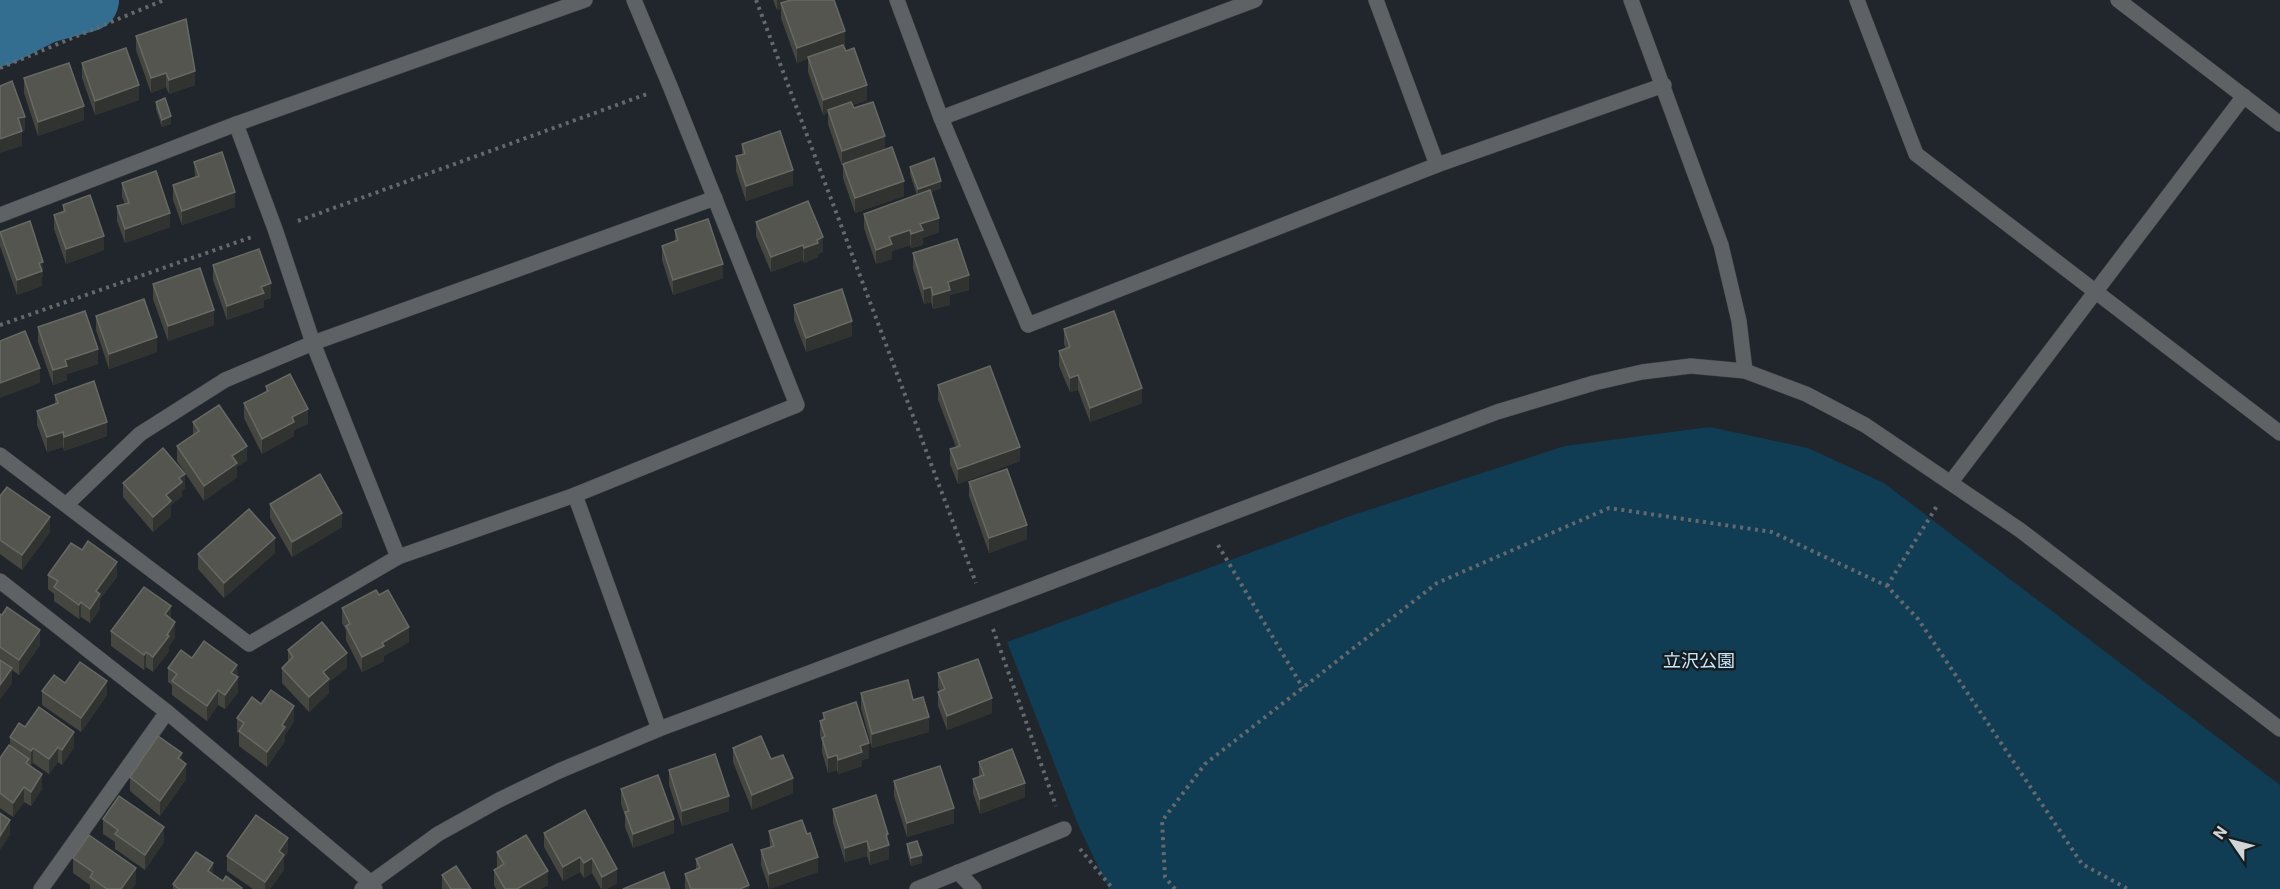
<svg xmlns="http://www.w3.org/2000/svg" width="2280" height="889" viewBox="0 0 2280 889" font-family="Roboto,'Noto Sans JP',sans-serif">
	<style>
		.green { fill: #103c54 }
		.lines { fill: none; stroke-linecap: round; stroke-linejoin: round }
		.river { stroke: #336d8f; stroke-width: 64 }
		.minor-casing { stroke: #3c4247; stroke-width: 16 }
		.path { stroke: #63696d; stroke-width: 4; stroke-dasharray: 3 4.5; stroke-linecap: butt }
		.minor { stroke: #5f6264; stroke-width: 15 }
		.wall { fill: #44463f }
		.shaded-wall { fill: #303330 }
		.building { fill: #54554f; stroke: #676964; stroke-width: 1.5 }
		.labels { text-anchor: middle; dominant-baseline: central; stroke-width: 5; stroke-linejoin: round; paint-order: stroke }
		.park-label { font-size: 18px; fill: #c8e8fd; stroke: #161d21 }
	</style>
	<rect width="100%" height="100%" fill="#20262b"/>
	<polygon class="green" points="1710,427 1808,448 1884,483 2280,785 2280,889 1109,889 1079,827 1007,642 1350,516 1565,446"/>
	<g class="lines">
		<polyline class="river" points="0,34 43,12 87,0"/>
		<defs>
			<g id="minor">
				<polyline points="897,0 941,118 1028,325 1437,165 1664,85"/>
				<polyline points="1376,0 1437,165"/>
				<polyline points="1631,0 1721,245 1739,321 1745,371"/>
				<polyline points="1857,0 1916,154 2280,433"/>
				<polyline points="2118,0 2280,124"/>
				<polyline points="941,118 1255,0"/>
				<polyline points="236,124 275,229 313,343 398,557"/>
				<polyline points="0,215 236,124 585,0"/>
				<polyline points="0,455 249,644 398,557 575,495 797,405 670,86 634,0"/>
				<polyline points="1951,482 2244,96"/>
				<polyline points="575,495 659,729"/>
				<polyline points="67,504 140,434 225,380 313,343 715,198"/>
				<polyline points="0,581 167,712 370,882 375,889"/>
				<polyline points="958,872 974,889"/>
				<polyline points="41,889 167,712"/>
				<polyline points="362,889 438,834 499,800 559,771 659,729 985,607 1497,412 1594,383 1642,372 1691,366 1745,371 1806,394 1865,425 2020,530 2280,729"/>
				<polyline points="917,889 1064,829"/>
			</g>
		</defs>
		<use href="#minor" class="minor-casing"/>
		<g class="path">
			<polyline points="756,0 976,583"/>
			<polyline points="0,68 164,0"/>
			<polyline points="298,221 647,94"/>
			<polyline points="0,325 252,237"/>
			<polyline points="1218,545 1303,688"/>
			<polyline points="1887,586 1937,506"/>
			<polyline points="993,629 1056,806"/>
			<polyline points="1080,849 1113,889"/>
			<polyline points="1175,889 1165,877 1162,821 1205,764 1437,583 1609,508 1772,532 1887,586 1918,619 2082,864 2128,889"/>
		</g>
		<use href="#minor" class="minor"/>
	</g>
	<g class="wall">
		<polygon points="773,0 834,0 845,45 844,46 867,100 853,105 854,108 885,149 904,196 855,213 843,178 843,165 842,166 828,124 828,113 823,115 808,72 808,58 797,63 781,18 781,9 777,10"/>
		<polygon points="136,36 195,85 169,94 166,87 151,93 136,50"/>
		<polygon points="82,63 139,100 95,115 82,78"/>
		<polygon points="24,78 84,120 38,136 24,93"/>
		<polygon points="156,102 171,124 162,127 156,109"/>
		<polygon points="742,144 793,185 746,201 736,171 736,156 742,155"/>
		<polygon points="194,162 235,207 182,225 173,200 173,185 195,177"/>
		<polygon points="910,167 941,188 931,192 939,232 923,238 923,245 911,248 910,245 892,251 892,259 876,264 864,228 864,214 917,195 910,174"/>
		<polygon points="122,183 170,227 125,243 117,221 117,206 125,204 122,197"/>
		<polygon points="63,205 104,250 66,264 54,229 54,215 63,212"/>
		<polygon points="756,222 823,252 818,254 818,257 804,263 803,260 771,272 756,236"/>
		<polygon points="675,230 723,278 673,295 662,260 662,246 675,241"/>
		<polygon points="0,232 43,277 42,277 42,286 17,295 0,246"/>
		<polygon points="913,253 969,290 950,295 950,305 933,309 931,302 924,304 913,268"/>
		<polygon points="213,265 271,298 264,300 264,307 227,320 213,280"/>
		<polygon points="153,284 214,325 168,341 153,299"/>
		<polygon points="794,305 852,336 806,352 794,320"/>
		<polygon points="96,316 157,352 109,369 96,330"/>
		<polygon points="38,327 98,364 67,374 67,380 53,385 38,342"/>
		<polygon points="1064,329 1142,403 1090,422 1078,390 1070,392 1059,366 1059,351 1066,349 1064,344"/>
		<polygon points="938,385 1020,461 958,484 950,464 950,449 956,447 938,400"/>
		<polygon points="266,386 308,424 294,430 294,436 262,454 244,418 244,403 266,392"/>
		<polygon points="55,395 107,436 64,451 63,447 47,452 37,425 37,411 55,404"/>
		<polygon points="193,422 247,460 237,467 237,477 204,501 177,461 177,446 193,435"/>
		<polygon points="969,482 1027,539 989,553 969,496"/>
		<polygon points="123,483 185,488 182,491 182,496 171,505 171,516 153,532 123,497"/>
		<polygon points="0,496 50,532 22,570 0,554"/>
		<polygon points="270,504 342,527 292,557 270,518"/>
		<polygon points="275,553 224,598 198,569 198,554"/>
		<polygon points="48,575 117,577 100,599 100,609 90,623 81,617 79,619 54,601 54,594 48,589"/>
		<polygon points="379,595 409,642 384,656 384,661 362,672 346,640 346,630 342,623 342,608"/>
		<polygon points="0,614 40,645 19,675 12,670 12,683 0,699"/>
		<polygon points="171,618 175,637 169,646 169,651 153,672 146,667 144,670 111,646 111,631"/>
		<polygon points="288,650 347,668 329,682 329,693 309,712 282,683 282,668 288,662"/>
		<polygon points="192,658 237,665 238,692 225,709 218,705 207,721 172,695 172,685 168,682 168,668"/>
		<polygon points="938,673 992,713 947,730 938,706 938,692 940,691 938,687"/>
		<polygon points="65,683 107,695 81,732 42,705 42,691"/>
		<polygon points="861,693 913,700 929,732 872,748 861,708"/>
		<polygon points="261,704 294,721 285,735 285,741 267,767 239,746 239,733 237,732 237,718"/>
		<polygon points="823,713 869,758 862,760 862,766 838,774 837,770 828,773 822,752 822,742 820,735 820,721 823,720"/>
		<polygon points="25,727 74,747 62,765 58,762 49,774 33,763 31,765 29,764 42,789 31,806 24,802 13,817 0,808 0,758 10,746 10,737"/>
		<polygon points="733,748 771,759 793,793 752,810 733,762"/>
		<polygon points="182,761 186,779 160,816 130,791 130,777"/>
		<polygon points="979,762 1025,797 980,814 973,793 973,779 979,776"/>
		<polygon points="669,770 729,811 682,826 669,785"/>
		<polygon points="894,781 954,823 907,837 894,796"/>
		<polygon points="621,789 674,833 633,848 625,827 625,816 621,804"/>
		<polygon points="833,809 888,843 889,859 870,865 867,856 845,862 833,823"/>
		<polygon points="585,810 617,883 607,889 601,889 592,873 584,878 580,872 563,881 544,847 544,833"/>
		<polygon points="103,819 164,842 145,870 115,849 115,842 103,834"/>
		<polygon points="769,831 818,872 769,889 761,865 761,850 770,847"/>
		<polygon points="907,844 922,863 911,866 907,852"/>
		<polygon points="288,852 284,858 284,870 270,889 253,889 227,871 227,856"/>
		<polygon points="497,852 548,885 541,889 496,889 494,885 494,870 498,868 497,867"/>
		<polygon points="73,858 136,883 132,889 90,889 90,885 73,873"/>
		<polygon points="696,859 749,889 685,889 685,874 696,870"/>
		<polygon points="213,874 223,881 242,889 173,889 173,884"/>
		<polygon points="442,875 471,889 442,889"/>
	</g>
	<g class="shaded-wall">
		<polygon points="777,0 806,0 781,3 781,9 777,10"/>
		<polygon points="845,31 845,45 797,63 797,48"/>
		<polygon points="195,71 195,85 169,94 169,80"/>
		<polygon points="166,73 166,87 151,93 151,78"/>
		<polygon points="139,85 139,100 95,115 95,101"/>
		<polygon points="867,85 867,100 829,113 828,110 828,113 823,115 823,100"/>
		<polygon points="84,106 84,120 38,136 38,122"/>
		<polygon points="171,116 171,124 162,127 162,120"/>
		<polygon points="25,117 25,131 22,132 22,146 0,153 0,139 18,118"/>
		<polygon points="885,136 885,151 842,166 842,151"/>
		<polygon points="793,170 793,185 746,201 746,186"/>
		<polygon points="904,181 904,196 855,213 855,198"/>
		<polygon points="941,181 941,188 918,197 918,189"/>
		<polygon points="235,192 235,207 182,225 182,211"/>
		<polygon points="170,213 170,227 125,243 125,229"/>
		<polygon points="939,218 939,232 923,238 923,245 911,248 911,234 920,224"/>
		<polygon points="910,230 910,245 892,251 892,259 876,264 876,250 889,237"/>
		<polygon points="104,236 104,250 66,264 66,249"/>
		<polygon points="823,237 823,252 818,254 818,257 804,263 804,248 817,240"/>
		<polygon points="803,245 803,260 771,272 771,257"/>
		<polygon points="43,262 43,277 42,277 42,286 17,295 17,280 39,263"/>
		<polygon points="723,264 723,278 673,295 673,280"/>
		<polygon points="969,275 969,290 950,295 950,305 933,309 933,295 948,282"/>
		<polygon points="271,283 271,298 264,300 264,307 227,320 227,306 261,287"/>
		<polygon points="931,287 931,302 924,304 924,289"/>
		<polygon points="214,310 214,325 168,341 168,326"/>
		<polygon points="852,321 852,336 806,352 806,338"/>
		<polygon points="157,337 157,352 109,369 109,354"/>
		<polygon points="98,349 98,364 67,374 67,380 53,385 53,370 65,360"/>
		<polygon points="40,368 40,383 0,398 0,383"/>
		<polygon points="1078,375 1078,390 1070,392 1070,378"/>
		<polygon points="1142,388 1142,403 1090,422 1090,408"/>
		<polygon points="308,409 308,424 294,430 294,436 262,454 262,439 292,417"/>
		<polygon points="107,422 107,436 64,451 64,437"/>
		<polygon points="63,432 63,447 47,452 47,437"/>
		<polygon points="247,446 247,460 237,467 237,477 204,501 204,486 232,456"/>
		<polygon points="1020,447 1020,461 958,484 958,469"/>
		<polygon points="185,474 185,488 182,491 182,496 171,505 171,516 153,532 153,517 166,495 179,478"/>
		<polygon points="342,513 342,527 292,557 292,542"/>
		<polygon points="50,517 50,532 22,570 22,555"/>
		<polygon points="1027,525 1027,539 989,553 989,538"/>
		<polygon points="275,538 275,553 224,598 224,583"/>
		<polygon points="117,562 117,577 100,599 100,609 90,623 90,609 96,591"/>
		<polygon points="81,602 81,617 79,619 79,605"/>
		<polygon points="171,606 171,621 165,614"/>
		<polygon points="175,622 175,637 169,646 169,651 153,672 153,657"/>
		<polygon points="409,627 409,642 384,656 384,661 362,672 362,657 382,643"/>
		<polygon points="40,630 40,645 19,675 19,660"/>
		<polygon points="146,652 146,667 144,670 144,655"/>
		<polygon points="347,653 347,668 329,682 329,693 309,712 309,697 323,672"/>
		<polygon points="237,665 238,692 225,709 225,695 231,673"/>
		<polygon points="12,668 12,683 0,699 0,685"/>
		<polygon points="107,681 107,695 81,732 81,718"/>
		<polygon points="218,690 218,705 207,721 207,706"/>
		<polygon points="992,698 992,713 947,730 947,716"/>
		<polygon points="294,706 294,721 285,735 285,741 267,767 267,752 282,725"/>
		<polygon points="929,717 929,732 872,748 872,734"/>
		<polygon points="74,732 74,747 62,765 62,750"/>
		<polygon points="869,743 869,758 862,760 862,766 838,774 838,760 860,746"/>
		<polygon points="58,747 58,762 49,774 49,759"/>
		<polygon points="33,748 33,763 31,765 31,751"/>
		<polygon points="182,753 182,767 178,758"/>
		<polygon points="837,755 837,770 828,773 828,758"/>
		<polygon points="186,764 186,779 160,816 160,801"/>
		<polygon points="42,774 42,789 31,806 31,792"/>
		<polygon points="793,778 793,793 752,810 752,795"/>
		<polygon points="1025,783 1025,797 980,814 980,799"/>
		<polygon points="24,787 24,802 13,817 13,803"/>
		<polygon points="729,796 729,811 682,826 682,811"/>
		<polygon points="954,808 954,823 907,837 907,823"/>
		<polygon points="674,819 674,833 633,848 633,834"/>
		<polygon points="10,820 10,835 0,850 0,836"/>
		<polygon points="164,827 164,842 145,870 145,855"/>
		<polygon points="888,834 889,859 870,865 870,851 886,835"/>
		<polygon points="288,838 288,852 284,858 284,870 270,889 265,889 265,882 279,851"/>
		<polygon points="867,841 867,856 845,862 845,848"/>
		<polygon points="922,855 922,863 911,866 911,858"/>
		<polygon points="580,857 580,872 563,881 563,867"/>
		<polygon points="818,857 818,872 769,889 769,874"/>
		<polygon points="592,858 592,873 584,878 584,863"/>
		<polygon points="213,863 213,878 208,871"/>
		<polygon points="136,868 136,883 132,889 121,889"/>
		<polygon points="617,869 617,883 607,889 602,889 602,877"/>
		<polygon points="548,871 548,885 541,889 517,889"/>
		<polygon points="749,885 749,889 740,889"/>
	</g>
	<g class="building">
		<polygon points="791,0 834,0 845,31 797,48 781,3"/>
		<polygon points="186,19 195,71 169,80 166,73 151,78 136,36"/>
		<polygon points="843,45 846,51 854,48 867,85 823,100 808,57"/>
		<polygon points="126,48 139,85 95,101 82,63"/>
		<polygon points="69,63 84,106 38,122 24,78"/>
		<polygon points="12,81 25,117 18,118 22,131 0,139 0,86"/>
		<polygon points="165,98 171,116 162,120 156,102"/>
		<polygon points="851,102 854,108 873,102 885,136 842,151 828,110"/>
		<polygon points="780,131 793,170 746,186 736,156 745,154 742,144"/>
		<polygon points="892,147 904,181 855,198 843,164"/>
		<polygon points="222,152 235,192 182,211 173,185 199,176 194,162"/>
		<polygon points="934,158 941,181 918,189 910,167"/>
		<polygon points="156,171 170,213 125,229 117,206 129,203 122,183"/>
		<polygon points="930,190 939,218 920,224 923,230 911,234 910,230 889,237 892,244 876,250 864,214"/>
		<polygon points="90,195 104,236 66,249 54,215 65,211 63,205"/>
		<polygon points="808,201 823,237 817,240 818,243 804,248 803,245 771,257 756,222"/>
		<polygon points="708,219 723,264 673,280 662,246 678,240 675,230"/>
		<polygon points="30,221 43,262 39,263 42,271 17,280 0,232"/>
		<polygon points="957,239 969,275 948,282 950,290 933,295 931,287 924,289 913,253"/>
		<polygon points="259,249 271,283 261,287 264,293 227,306 213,265"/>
		<polygon points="200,268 214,310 168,326 153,284"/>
		<polygon points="842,289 852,321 806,338 794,305"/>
		<polygon points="144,299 157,337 109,354 96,316"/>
		<polygon points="85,311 98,349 65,360 67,366 53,370 38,327"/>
		<polygon points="1114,311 1142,388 1090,408 1078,375 1070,378 1059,351 1070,347 1064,329"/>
		<polygon points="25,331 40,368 0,383 0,341"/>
		<polygon points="990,366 1020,447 958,469 950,449 960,446 938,385"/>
		<polygon points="290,374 308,409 292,417 294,422 262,439 244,403 268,391 266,386"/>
		<polygon points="94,381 107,422 64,437 63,432 47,437 37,411 58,403 55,395"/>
		<polygon points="219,405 247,446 232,456 237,463 204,486 177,446 199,431 193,422"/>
		<polygon points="163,448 185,474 179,478 182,482 166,495 171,501 153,517 123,483"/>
		<polygon points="1007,469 1027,525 989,538 969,482"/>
		<polygon points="320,474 342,513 292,542 270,504"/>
		<polygon points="7,487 50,517 22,555 0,540 0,496"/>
		<polygon points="249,509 275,538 224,583 198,554"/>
		<polygon points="88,541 117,562 96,591 100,594 90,609 81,602 79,605 54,587 58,581 48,575 71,543 82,550"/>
		<polygon points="144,587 171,606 165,614 175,622 167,635 169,636 153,657 146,652 144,655 111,631"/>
		<polygon points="376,590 379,595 388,590 409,627 382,643 384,646 362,657 346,626 350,624 342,608"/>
		<polygon points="7,607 40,630 19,660 0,647 0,614 2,615"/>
		<polygon points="322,622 347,653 323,672 329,679 309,697 282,668 293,657 288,650"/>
		<polygon points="204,641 237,665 231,673 238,677 225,695 218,690 207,706 172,681 177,674 168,668 181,650 192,658"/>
		<polygon points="978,659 992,698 947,716 938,692 945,689 938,673"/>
		<polygon points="0,660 12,668 0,685"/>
		<polygon points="80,662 107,681 81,718 42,691 54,675 65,683"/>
		<polygon points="908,680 913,700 923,697 929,717 872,734 861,693"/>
		<polygon points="271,690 294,706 282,725 285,727 267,752 239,731 244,723 237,718 252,697 261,704"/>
		<polygon points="856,702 869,743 860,746 862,752 838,760 837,755 828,758 822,738 825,736 820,721 825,719 823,713"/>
		<polygon points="39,707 74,732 62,750 58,747 49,759 33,748 31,751 10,737 19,723 25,727"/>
		<polygon points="158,736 182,753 178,758 186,764 160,801 130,777"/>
		<polygon points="761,736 771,759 783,755 793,778 752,795 733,748"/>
		<polygon points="9,745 29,759 26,763 42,774 31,792 24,787 13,803 0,793 0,758"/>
		<polygon points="1012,749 1025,783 980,799 973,779 984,775 979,762"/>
		<polygon points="715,754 729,796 682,811 669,770"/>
		<polygon points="940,766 954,808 907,823 894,781"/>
		<polygon points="658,775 674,819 633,834 625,812 629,811 621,789"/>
		<polygon points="876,795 888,834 886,835 889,845 870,851 867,841 845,848 833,809"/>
		<polygon points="119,796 164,827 145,855 115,834 118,830 103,819"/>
		<polygon points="585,810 617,869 602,877 592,858 584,863 580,857 563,867 544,833"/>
		<polygon points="0,813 10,820 0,836"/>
		<polygon points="256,815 288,838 279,851 284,855 265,882 227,856"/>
		<polygon points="802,820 807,834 810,833 818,857 769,874 761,850 774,846 769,831"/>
		<polygon points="89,835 136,868 121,889 107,889 90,877 93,872 73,858"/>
		<polygon points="526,835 548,871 517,889 505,889 494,870 504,864 497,852"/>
		<polygon points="917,841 922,855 911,858 907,844"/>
		<polygon points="732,844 749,885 740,889 691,889 685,874 700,868 696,859"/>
		<polygon points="196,852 213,863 208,871 223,881 226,876 242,888 241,889 179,889 173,884"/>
		<polygon points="456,866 471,889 451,889 442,875"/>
		<polygon points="664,872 670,889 623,889"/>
	</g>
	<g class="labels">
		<g class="park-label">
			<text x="1699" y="660">立沢公園</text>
		</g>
	</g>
	<g transform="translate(2232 841) rotate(305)" stroke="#161d21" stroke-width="4.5" paint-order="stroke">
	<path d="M0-4.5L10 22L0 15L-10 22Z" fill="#d0d5d8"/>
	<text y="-9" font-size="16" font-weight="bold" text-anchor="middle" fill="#d0d5d8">N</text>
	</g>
</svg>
